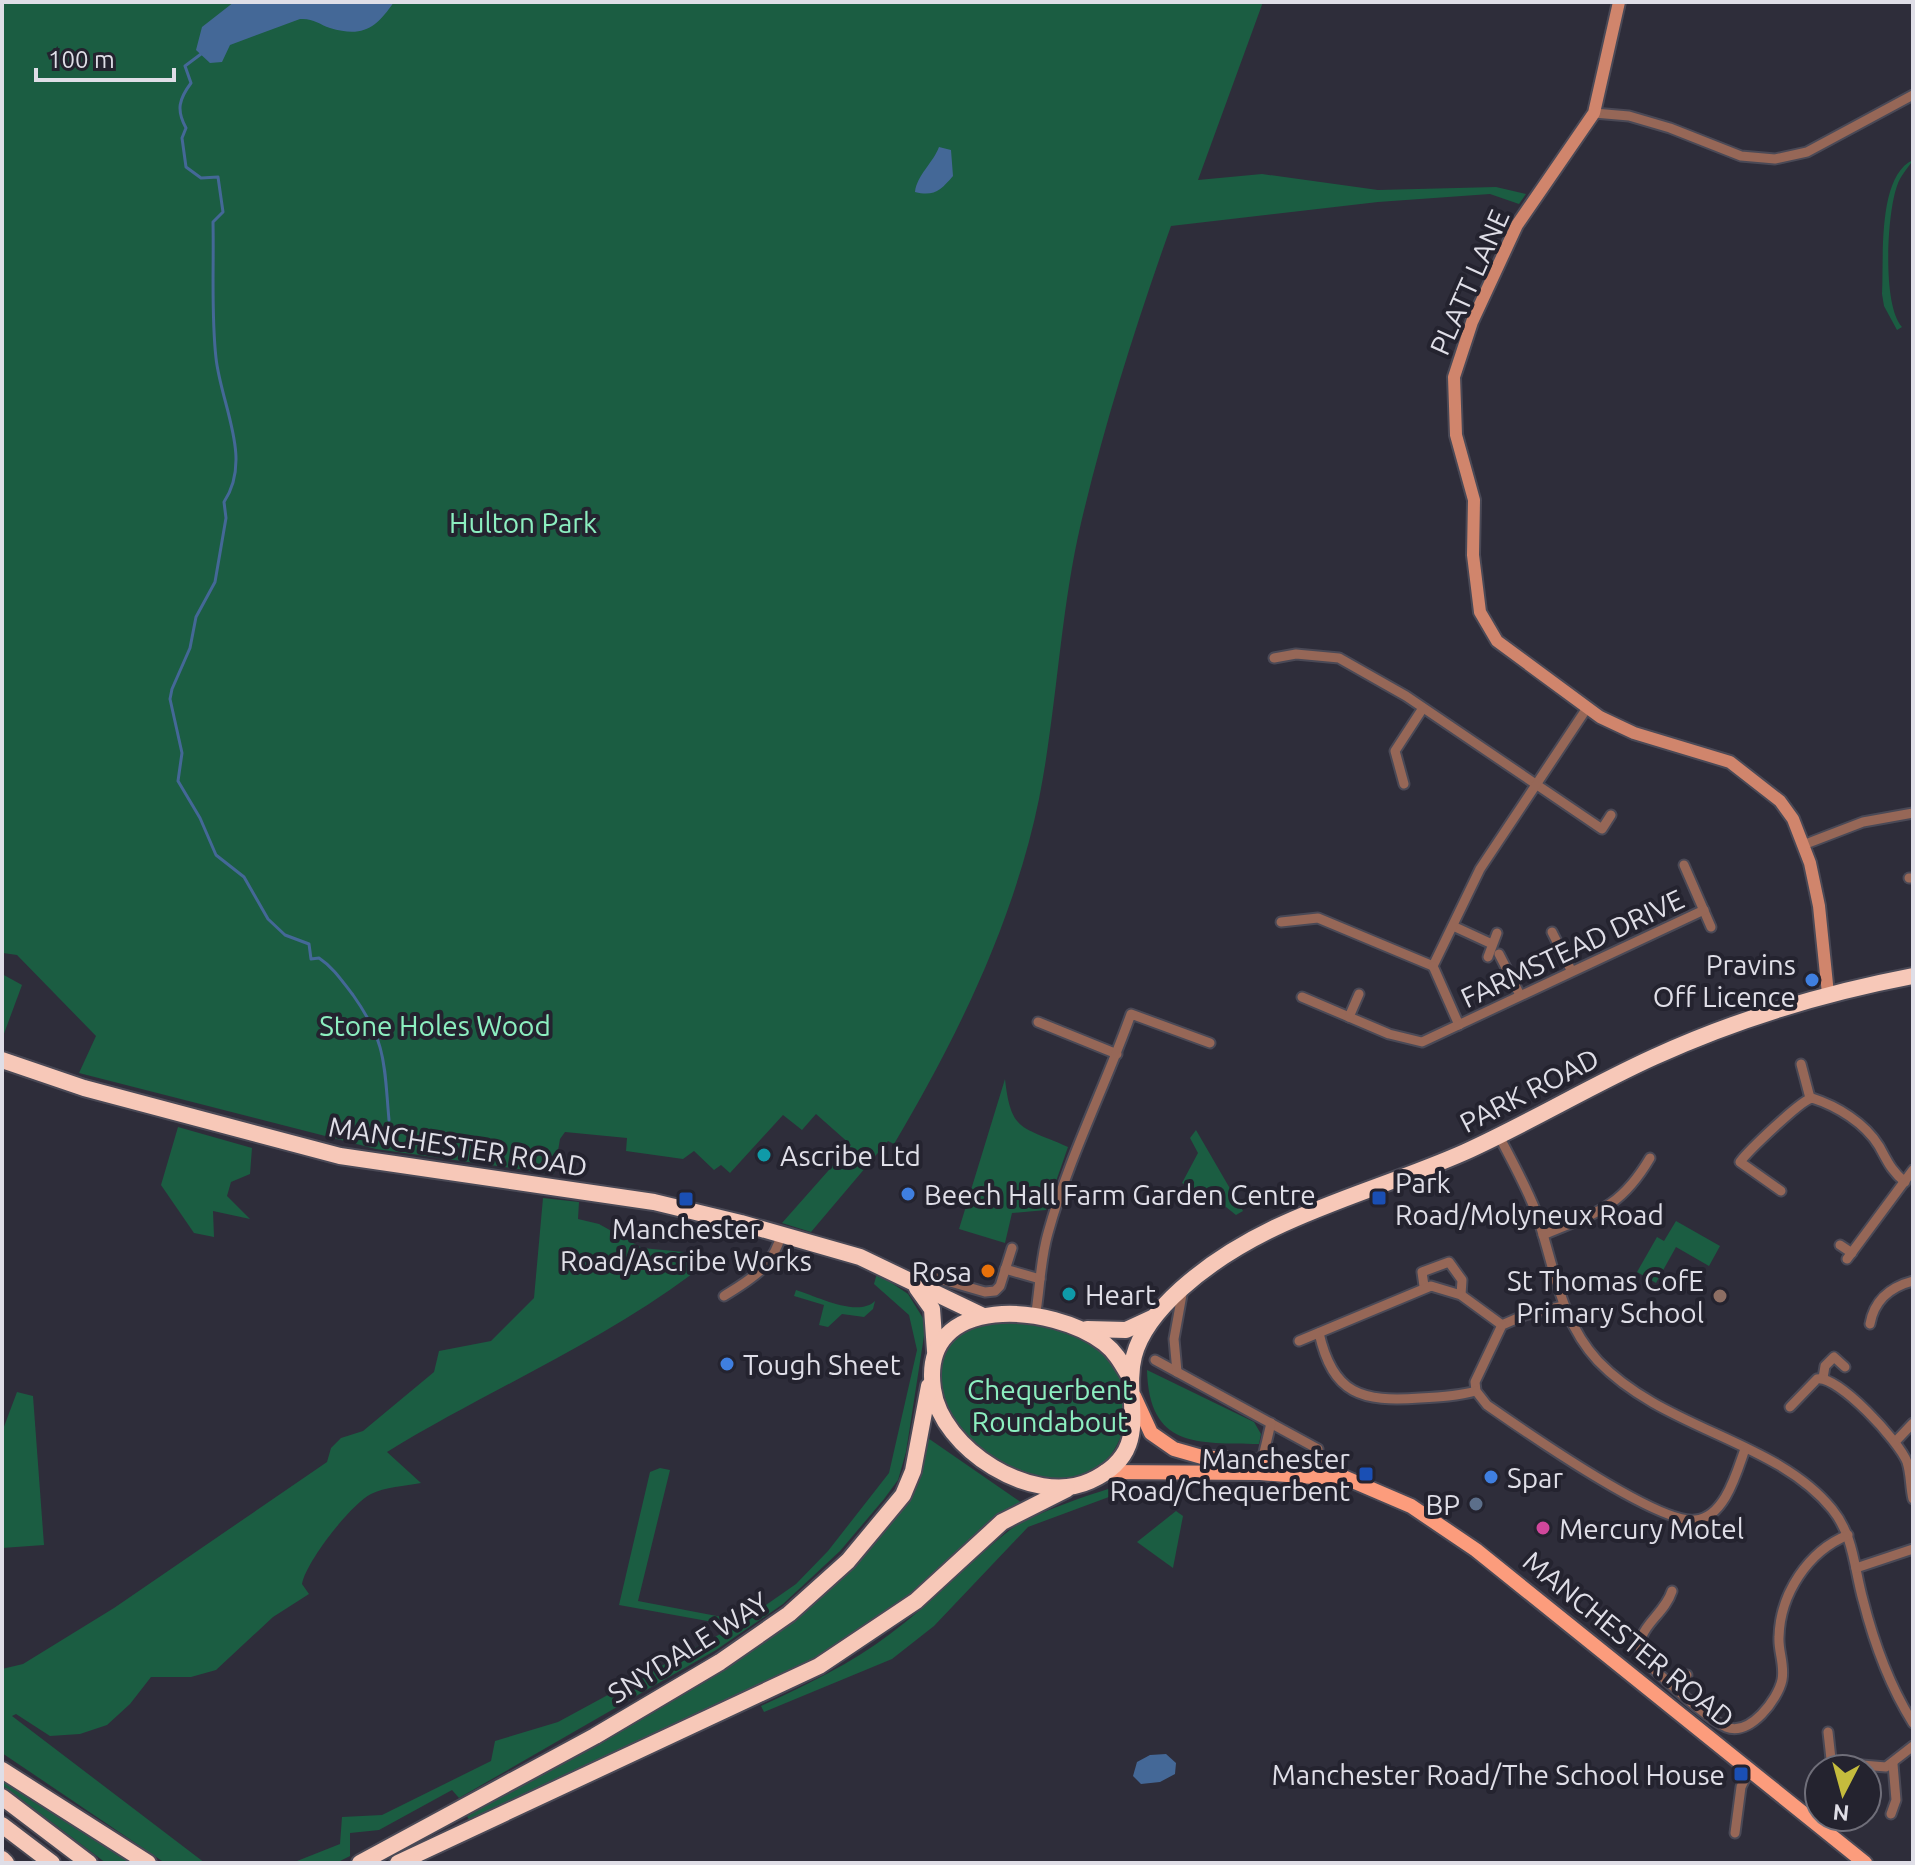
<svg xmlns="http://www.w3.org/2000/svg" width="1915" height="1865" viewBox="0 0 1915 1865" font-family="Ubuntu,sans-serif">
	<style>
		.green { fill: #1b5d42 }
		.water { fill: #446897 }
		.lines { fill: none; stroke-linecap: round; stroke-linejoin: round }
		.stream { stroke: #446897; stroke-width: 3 }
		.street-casing { stroke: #4a4956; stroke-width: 13 }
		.secondary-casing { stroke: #4a4956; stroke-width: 16 }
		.primary-casing { stroke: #4a4956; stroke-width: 18 }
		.highway-casing { stroke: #4a4956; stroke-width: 20 }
		.street { stroke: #966757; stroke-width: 9 }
		.secondary { stroke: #d0856c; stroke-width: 12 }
		.primary { stroke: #fc9c7c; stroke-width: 14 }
		.highway { stroke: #f7c8b8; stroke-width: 16 }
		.shop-dot { fill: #3f7fe0; stroke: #24232f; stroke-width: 3 }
		.culture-dot { fill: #0f9aa8; stroke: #24232f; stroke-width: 3 }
		.transit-dot { fill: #1a4fb4; stroke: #24232f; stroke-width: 3 }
		.food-dot { fill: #e8710a; stroke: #24232f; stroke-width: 3 }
		.education-dot { fill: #8d6e63; stroke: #24232f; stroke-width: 3 }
		.service-dot { fill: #5c6f8a; stroke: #24232f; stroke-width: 3 }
		.hotel-dot { fill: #d1479c; stroke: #24232f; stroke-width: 3 }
		.labels { text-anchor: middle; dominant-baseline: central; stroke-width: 8; stroke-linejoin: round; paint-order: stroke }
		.street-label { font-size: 28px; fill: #dfdee7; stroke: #24232f }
		.park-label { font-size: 28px; fill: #8cefc0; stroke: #24232f }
		.poi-label { font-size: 28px; fill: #dfdee7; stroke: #24232f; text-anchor: start }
	</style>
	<rect width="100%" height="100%" fill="#2e2d3a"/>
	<g class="green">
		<path d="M2 2H1263L1198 180 1262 174 1378 190 1496 187 1526 194 1519 204 1490 194 1378 202 1171 226C1136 324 1105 422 1081 523 1060 613 1057 708 1039 799 1014 921 957 1038 894 1144L888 1141 811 1232 782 1223 851 1145 816 1114 802 1130 783 1115 730 1173 721 1165 714 1170 694 1151 683 1159 626 1151 627 1138 565 1132 560 1139 554 1174 376 1149 79 1073 96 1036 17 955 3 953 2 958Z"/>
		<path d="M1913 160C1908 168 1900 176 1897 186 1887 214 1882 305 1902 327L1897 330 1884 306 1882 294C1884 259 1877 176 1913 160Z"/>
		<polygon points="2,974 22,985 2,1039"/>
		<path d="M1005 1079C1011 1133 1022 1126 1068 1147L1046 1210 1012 1213 1005 1243 959 1229Z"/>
		<polygon points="178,1127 252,1148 250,1174 231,1182 227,1196 250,1219 213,1211 214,1237 194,1233 161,1185"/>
		<polygon points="1196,1130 1243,1211 1236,1215 1216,1199 1182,1183 1198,1153 1190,1138"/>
		<path d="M543 1198 579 1202 578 1219 599 1224 642 1248 695 1253 692 1274C597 1345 488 1390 387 1452L421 1483C406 1486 384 1487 371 1494 350 1505 306 1562 302 1584L309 1594 273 1617 216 1670 191 1677H151L130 1704 107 1725 80 1734 50 1736 16 1714 12 1716 205 1863H165L2 1753V1669L23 1664 114 1608 327 1462 331 1448 341 1438 363 1431 434 1372 439 1351 491 1341 534 1298Z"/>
		<polygon points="1676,1221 1720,1246 1709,1266 1676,1247 1656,1283 1637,1272 1657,1237 1664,1241"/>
		<polygon points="877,1273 908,1294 926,1323 906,1452 898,1480 884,1499 840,1551 783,1604 716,1650 459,1798 452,1790 379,1830 350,1833 350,1856 336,1863 292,1863 340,1844 342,1817 382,1815 491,1761 495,1741 558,1722 735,1626 619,1605 650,1472 660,1468 670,1470 638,1601 743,1621 796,1584 828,1551 889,1473 917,1350 909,1315 874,1284"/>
		<path d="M796 1290C816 1296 858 1318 875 1301L873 1309 864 1317 842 1314 828 1327 819 1325 824 1305 794 1296Z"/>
		<path d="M1013 1321C1042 1327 1081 1331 1104 1353 1144 1391 1128 1473 1067 1480 1030 1484 966 1450 949 1416 932 1381 940 1333 983 1322 992 1320 1004 1321 1013 1321Z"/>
		<path d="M1147 1370 1254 1422 1261 1434 1259 1444C1197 1443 1149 1448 1147 1370Z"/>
		<polygon points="17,1392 33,1396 44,1545 2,1548 2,1432"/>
		<polygon points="925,1436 1022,1503 997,1517 909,1599 809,1665 470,1822 466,1814 741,1655 893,1519"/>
		<path d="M1124 1485 1125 1491 1028 1527 934 1626 892 1659 764 1712 761 1706C806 1685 851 1664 890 1634 934 1602 969 1561 1011 1529 1028 1516 1099 1490 1124 1485Z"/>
		<polygon points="1176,1511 1183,1516 1173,1568 1137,1542"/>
		<polygon points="2,1777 136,1863 106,1863 2,1785"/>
	</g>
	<g class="water">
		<path d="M234 2H394C376 28 363 38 330 28 319 24 313 18 300 19L230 45 222 62 210 63 196 50 202 27Z"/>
		<path d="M939 147 951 150 953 176C941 190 934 197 915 192 917 175 933 163 939 147Z"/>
		<polygon points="1166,1754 1176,1763 1175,1774 1160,1782 1141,1784 1133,1776 1137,1762 1150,1755"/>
	</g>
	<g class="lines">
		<path class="stream" d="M201 54 185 66 191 83C179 99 176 110 186 128L182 138 186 167 201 178 218 177 223 212 213 222C214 267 211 314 216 358 221 405 253 459 224 502L226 518 215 582 196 617 190 648 172 689 170 699 182 753 178 781 200 818 216 855 244 877 268 919 285 935 309 944 311 959 319 958C334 968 342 981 353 995 387 1043 384 1064 389 1120"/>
		<defs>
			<g id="street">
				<polyline points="1594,113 1629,116 1670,128 1741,156 1775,159 1807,152 1913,95"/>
				<polyline points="1274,658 1296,654 1339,658 1406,696 1602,829 1611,815"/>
				<polyline points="1404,784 1395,751 1423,708"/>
				<polyline points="1803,845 1863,822 1913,813"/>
				<polyline points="1684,865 1711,927"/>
				<polyline points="1909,878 1913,878"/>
				<polyline points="1281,922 1318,918 1433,966"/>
				<polyline points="1453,926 1492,944"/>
				<polyline points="1552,932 1571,970"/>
				<polyline points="1499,954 1520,995"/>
				<polyline points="1488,957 1497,933"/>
				<polyline points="1433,966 1480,869 1587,708"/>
				<polyline points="1433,966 1459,1025"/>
				<polyline points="1302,997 1389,1034 1422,1042 1704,910"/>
				<polyline points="1349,1017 1359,994"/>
				<polyline points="1038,1022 1117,1054"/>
				<polyline points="1801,1064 1810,1098"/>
				<path d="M1499 1136C1512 1161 1526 1186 1536 1212 1554 1264 1559 1319 1598 1361 1664 1430 1776 1440 1832 1509 1854 1536 1854 1568 1863 1600 1874 1643 1889 1685 1913 1723"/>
				<path d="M1781 1191 1740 1162C1748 1151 1801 1100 1812 1098 1837 1106 1865 1123 1879 1146 1887 1160 1891 1171 1905 1182"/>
				<path d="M1543 1235C1595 1213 1620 1209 1650 1158"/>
				<polyline points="1840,1245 1852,1253"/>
				<polyline points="1847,1259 1913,1170"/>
				<polyline points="1005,1269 1040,1279"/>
				<polyline points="933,1277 985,1292 995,1291 1000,1286 1012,1248"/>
				<polyline points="1424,1286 1422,1272 1449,1262 1462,1280 1461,1295"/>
				<path d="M724 1296C751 1279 773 1267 781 1235"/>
				<path d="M1563 1306 1525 1315 1502 1325 1475 1382 1476 1391 1487 1405C1523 1430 1657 1524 1695 1520 1725 1518 1737 1471 1745 1449"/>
				<path d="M1035 1318C1040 1290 1040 1260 1048 1233 1069 1157 1105 1087 1131 1014L1210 1043"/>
				<path d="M1870 1324C1874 1301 1890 1287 1913 1281"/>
				<path d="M1319 1333C1333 1395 1362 1402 1420 1398 1439 1397 1458 1396 1476 1391"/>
				<polyline points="1299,1341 1431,1286 1461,1295 1502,1325"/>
				<polyline points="1155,1360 1318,1449"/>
				<polyline points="1177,1372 1174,1339 1183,1289"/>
				<polyline points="1823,1378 1825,1366 1834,1357 1845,1367"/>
				<path d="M1790 1407 1817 1379C1838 1375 1899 1441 1907 1462 1911 1474 1910 1487 1913 1499"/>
				<polyline points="1895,1442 1913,1423"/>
				<polyline points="1261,1465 1271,1423"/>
				<polyline points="1856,1568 1913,1549"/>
				<path d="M1672 1591C1663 1619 1629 1629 1644 1661 1665 1678 1704 1717 1726 1727 1750 1737 1778 1699 1782 1680 1785 1665 1778 1651 1779 1637 1780 1594 1808 1551 1848 1535"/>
				<polyline points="1679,1689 1687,1675"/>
				<polyline points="1828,1732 1831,1759 1839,1763 1886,1767 1913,1746"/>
				<polyline points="1891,1814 1896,1800 1893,1764"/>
				<polyline points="1735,1833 1741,1787 1749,1770"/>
			</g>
			<polyline id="secondary" points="1619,2 1594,113 1517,225 1472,322 1454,377 1456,435 1474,500 1473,555 1480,612 1497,641 1600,717 1634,733 1730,762 1780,801 1793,819 1810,863 1819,906 1828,994"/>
			<g id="primary">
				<polyline points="1134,1396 1151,1433 1174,1449 1202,1457 1320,1467 1411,1506 1476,1550 1865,1863"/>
				<polyline points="1104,1472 1260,1473 1339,1479"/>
			</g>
			<g id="highway">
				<polyline points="2,1060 84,1088 340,1156 654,1202 741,1223 860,1257 981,1315"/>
				<polyline points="917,1288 932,1309 935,1351"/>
				<polyline points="1087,1329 1126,1330 1152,1318"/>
				<path d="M1131 1379C1123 1366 1117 1353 1104 1343 1054 1304 919 1291 933 1389 941 1449 1033 1507 1090 1481 1156 1451 1122 1402 1134 1356 1141 1329 1161 1307 1181 1289 1262 1216 1368 1195 1465 1152 1529 1123 1590 1086 1654 1057 1737 1019 1824 993 1913 976"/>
				<polyline points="2,1770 148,1863"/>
				<polyline points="2,1797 89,1863"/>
				<polyline points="2,1825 52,1863"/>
				<polyline points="2,1859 6,1863"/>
				<polyline points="360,1863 595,1736 720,1662 789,1614 848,1561 903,1495 913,1471 929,1386"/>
				<polyline points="398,1863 819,1666 916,1601 1002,1522 1067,1489"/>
			</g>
		</defs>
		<use href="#street" class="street-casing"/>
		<use href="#secondary" class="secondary-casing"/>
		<use href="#primary" class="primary-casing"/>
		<use href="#highway" class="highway-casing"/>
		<use href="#street" class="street"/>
		<use href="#secondary" class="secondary"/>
		<use href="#primary" class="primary"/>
		<use href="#highway" class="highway"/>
	</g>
	<g class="shop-dot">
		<circle cx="1812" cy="980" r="8"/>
		<circle cx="908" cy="1194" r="8"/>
		<circle cx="727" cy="1364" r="8"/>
		<circle cx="1491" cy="1477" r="8"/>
	</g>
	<g class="culture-dot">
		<circle cx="764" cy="1155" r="8"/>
		<circle cx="1069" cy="1294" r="8"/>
	</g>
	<g class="transit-dot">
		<rect x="1371" y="1190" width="16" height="16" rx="4"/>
		<rect x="678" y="1191" width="16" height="16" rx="4"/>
		<rect x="1358" y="1466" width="16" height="16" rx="4"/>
		<rect x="1733" y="1766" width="16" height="16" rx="4"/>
	</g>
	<circle class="food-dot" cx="988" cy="1271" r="8"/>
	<circle class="education-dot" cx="1720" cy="1296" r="8"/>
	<circle class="service-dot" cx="1476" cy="1504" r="8"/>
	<circle class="hotel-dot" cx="1543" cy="1528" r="8"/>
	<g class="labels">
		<g class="street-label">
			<text transform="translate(1469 282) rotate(-66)">PLATT LANE</text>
			<text transform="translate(1572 948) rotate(-25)">FARMSTEAD DRIVE</text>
			<text transform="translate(1529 1090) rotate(-27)">PARK ROAD</text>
			<text transform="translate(458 1146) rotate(9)">MANCHESTER ROAD</text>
			<text transform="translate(1629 1639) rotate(39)">MANCHESTER ROAD</text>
			<text transform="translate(688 1647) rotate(-32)">SNYDALE WAY</text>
		</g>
		<g class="park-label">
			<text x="523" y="522">Hulton Park</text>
			<text x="435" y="1025">Stone Holes Wood</text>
			<text x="1050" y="1389">Chequerbent<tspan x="1050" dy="32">Roundabout</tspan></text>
		</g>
		<g class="poi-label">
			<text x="1796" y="964" text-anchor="end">Pravins<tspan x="1796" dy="32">Off Licence</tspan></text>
			<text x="780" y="1155">Ascribe Ltd</text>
			<text x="1395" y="1182">Park<tspan x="1395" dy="32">Road/Molyneux Road</tspan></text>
			<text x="924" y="1194">Beech Hall Farm Garden Centre</text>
			<text x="686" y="1228" text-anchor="middle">Manchester<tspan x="686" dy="32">Road/Ascribe Works</tspan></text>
			<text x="972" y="1271" text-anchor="end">Rosa</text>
			<text x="1704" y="1280" text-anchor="end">St Thomas CofE<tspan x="1704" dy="32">Primary School</tspan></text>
			<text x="1085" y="1294">Heart</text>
			<text x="743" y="1364">Tough Sheet</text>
			<text x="1350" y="1458" text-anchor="end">Manchester<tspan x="1350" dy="32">Road/Chequerbent</tspan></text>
			<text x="1507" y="1477">Spar</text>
			<text x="1460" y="1504" text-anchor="end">BP</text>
			<text x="1559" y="1528">Mercury Motel</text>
			<text x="1725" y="1774" text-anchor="end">Manchester Road/The School House</text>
		</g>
	</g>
	<rect width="1915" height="1865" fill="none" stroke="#dfdee7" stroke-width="8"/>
	<g transform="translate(1843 1793) rotate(186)"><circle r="38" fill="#24232f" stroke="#6f6e79" stroke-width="2"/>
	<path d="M0-6L14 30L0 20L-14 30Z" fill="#c5bc3d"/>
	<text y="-12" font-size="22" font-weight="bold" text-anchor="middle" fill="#dfdee7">N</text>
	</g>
	<path d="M36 68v12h138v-12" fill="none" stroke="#dfdee7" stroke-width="4"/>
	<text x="48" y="68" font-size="24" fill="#dfdee7" stroke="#24232f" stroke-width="6" paint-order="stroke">100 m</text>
</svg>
